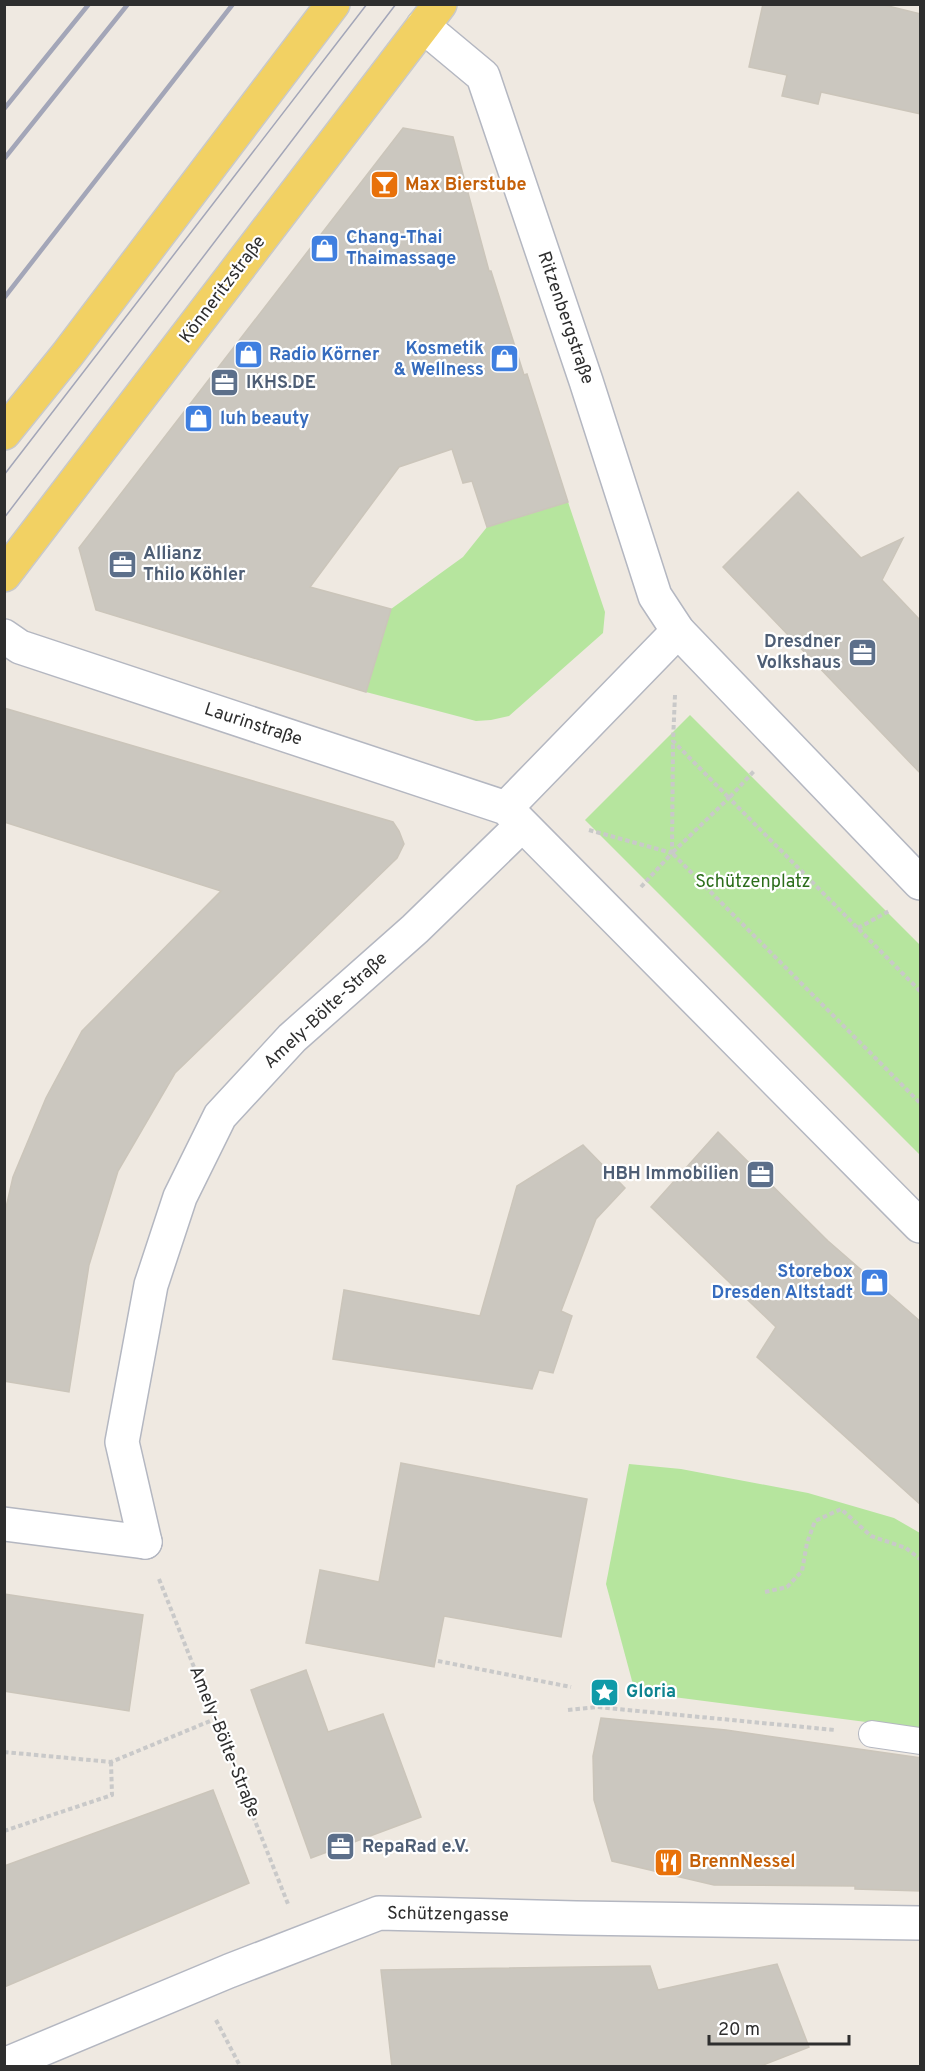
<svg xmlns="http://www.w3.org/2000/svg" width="925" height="2071" viewBox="0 0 925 2071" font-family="Overpass,sans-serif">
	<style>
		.green { fill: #b6e59e }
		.building { fill: #cbc7bf; stroke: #cbc5ba; stroke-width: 1.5 }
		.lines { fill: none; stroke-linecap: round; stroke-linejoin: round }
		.service-casing { stroke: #b4b7c1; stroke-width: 28 }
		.pedestrian-casing { stroke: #b4b7c1; stroke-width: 36 }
		.minor-casing { stroke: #b4b7c1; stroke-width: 36 }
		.primary-casing { stroke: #c9c9c9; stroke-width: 36 }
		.path { stroke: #c9c9c9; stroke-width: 4; stroke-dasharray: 4.5 3; stroke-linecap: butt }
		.service { stroke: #fff; stroke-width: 26 }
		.pedestrian { stroke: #fff; stroke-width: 33 }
		.minor { stroke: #fff; stroke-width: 33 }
		.primary { stroke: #f2d163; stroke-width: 33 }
		.tram { stroke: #a3a6b8; stroke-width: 1.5 }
		.rail { stroke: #a3a6b8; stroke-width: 4.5 }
		.labels { text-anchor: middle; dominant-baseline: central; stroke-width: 4.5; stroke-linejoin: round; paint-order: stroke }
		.food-label { font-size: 18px; font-weight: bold; fill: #c56008; stroke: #fff; text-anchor: start }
		.shop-label { font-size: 18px; font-weight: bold; fill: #366cbe; stroke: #fff; text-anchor: start }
		.street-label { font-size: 18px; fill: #2e2e2e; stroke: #fff }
		.service-label { font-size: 18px; font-weight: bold; fill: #4e5e75; stroke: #fff; text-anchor: start }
		.park-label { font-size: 18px; fill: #2c6e1b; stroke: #fff }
		.culture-label { font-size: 18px; font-weight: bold; fill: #0d838f; stroke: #fff; text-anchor: start }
	</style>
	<rect width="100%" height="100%" fill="#efe9e1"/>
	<g class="green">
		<polygon points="568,502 605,612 603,633 509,716 491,720 476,721 366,692 391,609 463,557 487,527"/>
		<polygon points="690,715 920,945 920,1155 585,820"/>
		<polygon points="629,1464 681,1469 808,1493 894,1518 920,1533 920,1729 635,1692 606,1584"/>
	</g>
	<g class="building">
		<polygon points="763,4 880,4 921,14 921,114 821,92 818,104 782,96 787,75 749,67"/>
		<polygon points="403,128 453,137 489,271 491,271 524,375 527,374 568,502 487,527 472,481 463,483 452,449 399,467 310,587 391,609 366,692 96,610 79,548"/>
		<polygon points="798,492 861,558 903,538 882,580 921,621 921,774 723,567"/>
		<polygon points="4,708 393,822 399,831 404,844 397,858 175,1073 118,1171 89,1265 69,1392 4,1381 4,1216 13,1177 46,1098 82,1031 221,891 4,822"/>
		<polygon points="718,1132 828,1241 921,1322 921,1505 757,1357 776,1327 651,1207"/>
		<polygon points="583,1145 625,1188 596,1219 561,1311 572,1316 553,1373 539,1370 532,1389 333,1359 344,1290 480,1316 517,1186"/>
		<polygon points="401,1463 587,1499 561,1637 444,1616 434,1667 306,1643 320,1570 379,1582"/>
		<polygon points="4,1594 143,1615 129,1711 4,1691"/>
		<polygon points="306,1670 328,1732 383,1714 421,1817 311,1858 251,1690"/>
		<polygon points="601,1718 726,1730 921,1758 921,1891 855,1889 855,1886 714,1885 612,1861 594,1800 593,1756"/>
		<polygon points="213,1790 249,1883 4,1987 4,1866"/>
		<polygon points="777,1964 809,2047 758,2067 392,2067 381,1970 650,1966 658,1990"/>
	</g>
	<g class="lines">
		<defs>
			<polyline id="service" points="872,1734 920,1741"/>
			<polyline id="pedestrian" points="4,1524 145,1542"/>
			<g id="minor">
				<polyline points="423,26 483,76 586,381 655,596 678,631 920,883"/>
				<polyline points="4,636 20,647 506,808 920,1226"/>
				<polyline points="506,808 678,631"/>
				<polyline points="145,1542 122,1442 151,1285 180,1197 220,1116 292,1038 415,929 522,825"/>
				<polyline points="4,2065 229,1971 379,1913 576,1918 920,1923"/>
			</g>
			<g id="primary">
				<polyline points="4,433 67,355 333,4"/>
				<polyline points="4,575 440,4"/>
			</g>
		</defs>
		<use href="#service" class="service-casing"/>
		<use href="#pedestrian" class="pedestrian-casing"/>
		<use href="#minor" class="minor-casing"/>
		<use href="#primary" class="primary-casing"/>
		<g class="path">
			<polyline points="675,695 673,741 729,798 755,770"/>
			<polyline points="589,830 672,853"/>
			<polyline points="641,887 672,853 673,742"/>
			<polyline points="858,928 889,911"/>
			<polyline points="920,991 729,798 672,853 920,1103"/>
			<polyline points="159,1579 288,1904"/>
			<polyline points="765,1592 787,1587 802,1571 807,1543 815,1521 841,1509 871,1536 906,1548 920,1559"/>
			<polyline points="438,1661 571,1687"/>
			<polyline points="568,1710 597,1707 835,1730"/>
			<polyline points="4,1752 111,1762 215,1719"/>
			<polyline points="4,1831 112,1795 111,1762"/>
			<polyline points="216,2020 240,2066"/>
		</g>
		<use href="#service" class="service"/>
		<use href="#pedestrian" class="pedestrian"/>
		<use href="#minor" class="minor"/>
		<use href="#primary" class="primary"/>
		<g class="tram">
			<polyline points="4,475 367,4"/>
			<polyline points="4,518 396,4"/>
		</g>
		<g class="rail">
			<polyline points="4,109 89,4"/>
			<polyline points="4,159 128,4"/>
			<polyline points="4,298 233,4"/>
		</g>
	</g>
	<defs>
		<symbol id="bar-square" viewBox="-11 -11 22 22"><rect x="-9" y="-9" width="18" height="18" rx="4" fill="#e8710a" stroke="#fff"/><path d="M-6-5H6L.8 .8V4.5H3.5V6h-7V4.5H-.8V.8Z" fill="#fff"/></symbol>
		<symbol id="shop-square" viewBox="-11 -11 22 22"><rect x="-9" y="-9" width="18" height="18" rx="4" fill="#3f7fe0" stroke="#fff"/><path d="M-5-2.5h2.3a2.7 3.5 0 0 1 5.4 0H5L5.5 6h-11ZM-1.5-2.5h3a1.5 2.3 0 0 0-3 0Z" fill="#fff"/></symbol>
		<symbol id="office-square" viewBox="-11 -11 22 22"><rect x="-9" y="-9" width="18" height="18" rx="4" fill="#5c6f8a" stroke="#fff"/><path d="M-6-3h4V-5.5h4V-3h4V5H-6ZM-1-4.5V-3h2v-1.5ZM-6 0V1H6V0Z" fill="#fff"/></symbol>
		<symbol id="sight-square" viewBox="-11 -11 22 22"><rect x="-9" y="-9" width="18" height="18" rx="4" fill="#0f9aa8" stroke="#fff"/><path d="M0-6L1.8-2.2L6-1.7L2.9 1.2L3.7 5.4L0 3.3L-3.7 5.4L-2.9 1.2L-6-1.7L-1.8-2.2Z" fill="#fff"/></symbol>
		<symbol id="restaurant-square" viewBox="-11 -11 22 22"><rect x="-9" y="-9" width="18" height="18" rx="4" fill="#e8710a" stroke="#fff"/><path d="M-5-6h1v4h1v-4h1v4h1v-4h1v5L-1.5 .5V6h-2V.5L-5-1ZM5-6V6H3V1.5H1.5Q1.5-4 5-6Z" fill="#fff"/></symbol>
	</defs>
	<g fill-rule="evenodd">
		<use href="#bar-square" x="368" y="168" width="33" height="33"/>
		<use href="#shop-square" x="308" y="232" width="33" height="33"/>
		<use href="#shop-square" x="232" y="338" width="33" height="33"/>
		<use href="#shop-square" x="488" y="342" width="33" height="33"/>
		<use href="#office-square" x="208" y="366" width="33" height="33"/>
		<use href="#shop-square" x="182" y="402" width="33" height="33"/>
		<use href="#office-square" x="106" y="548" width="33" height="33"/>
		<use href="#office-square" x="846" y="636" width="33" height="33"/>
		<use href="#office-square" x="744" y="1158" width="33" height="33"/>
		<use href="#shop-square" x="858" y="1266" width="33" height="33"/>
		<use href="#sight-square" x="588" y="1676" width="33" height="33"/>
		<use href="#office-square" x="324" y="1830" width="33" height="33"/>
		<use href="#restaurant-square" x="652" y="1846" width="33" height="33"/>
	</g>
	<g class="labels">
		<g class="food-label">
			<text x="405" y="185">Max Bierstube</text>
			<text x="689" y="1862">BrennNessel</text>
		</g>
		<g class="shop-label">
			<text x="346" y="238">Chang-Thai<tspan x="346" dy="21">Thaimassage</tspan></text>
			<text x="484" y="349" text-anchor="end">Kosmetik<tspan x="484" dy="21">&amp; Wellness</tspan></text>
			<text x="269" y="355">Radio Körner</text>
			<text x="220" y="419">luh beauty</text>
			<text x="853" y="1272" text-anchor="end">Storebox<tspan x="853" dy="21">Dresden Altstadt</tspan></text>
		</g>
		<g class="street-label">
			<text transform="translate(223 290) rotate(-53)">Könneritzstraße</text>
			<text transform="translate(565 318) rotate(71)">Ritzenbergstraße</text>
			<text transform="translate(253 725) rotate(18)">Laurinstraße</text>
			<text transform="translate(326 1011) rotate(-43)">Amely-Bölte-Straße</text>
			<text transform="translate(224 1742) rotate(68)">Amely-Bölte-Straße</text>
			<text transform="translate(448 1915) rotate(1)">Schützengasse</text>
		</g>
		<g class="service-label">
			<text x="246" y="383">IKHS.DE</text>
			<text x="143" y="554">Allianz<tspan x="143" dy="21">Thilo Köhler</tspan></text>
			<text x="841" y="642" text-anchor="end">Dresdner<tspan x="841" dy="21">Volkshaus</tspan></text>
			<text x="739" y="1174" text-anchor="end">HBH Immobilien</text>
			<text x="362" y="1847">RepaRad e.V.</text>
		</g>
		<g class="park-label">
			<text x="753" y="882">Schützenplatz</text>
		</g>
		<g class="culture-label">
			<text x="626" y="1692">Gloria</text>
		</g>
	</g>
	<rect width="925" height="2071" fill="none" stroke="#2e2e2e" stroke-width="12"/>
	<path d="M709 2035v9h140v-9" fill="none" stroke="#2e2e2e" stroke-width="3"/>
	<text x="718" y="2035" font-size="18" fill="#2e2e2e" stroke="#ffffff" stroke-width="4.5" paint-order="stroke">20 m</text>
</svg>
